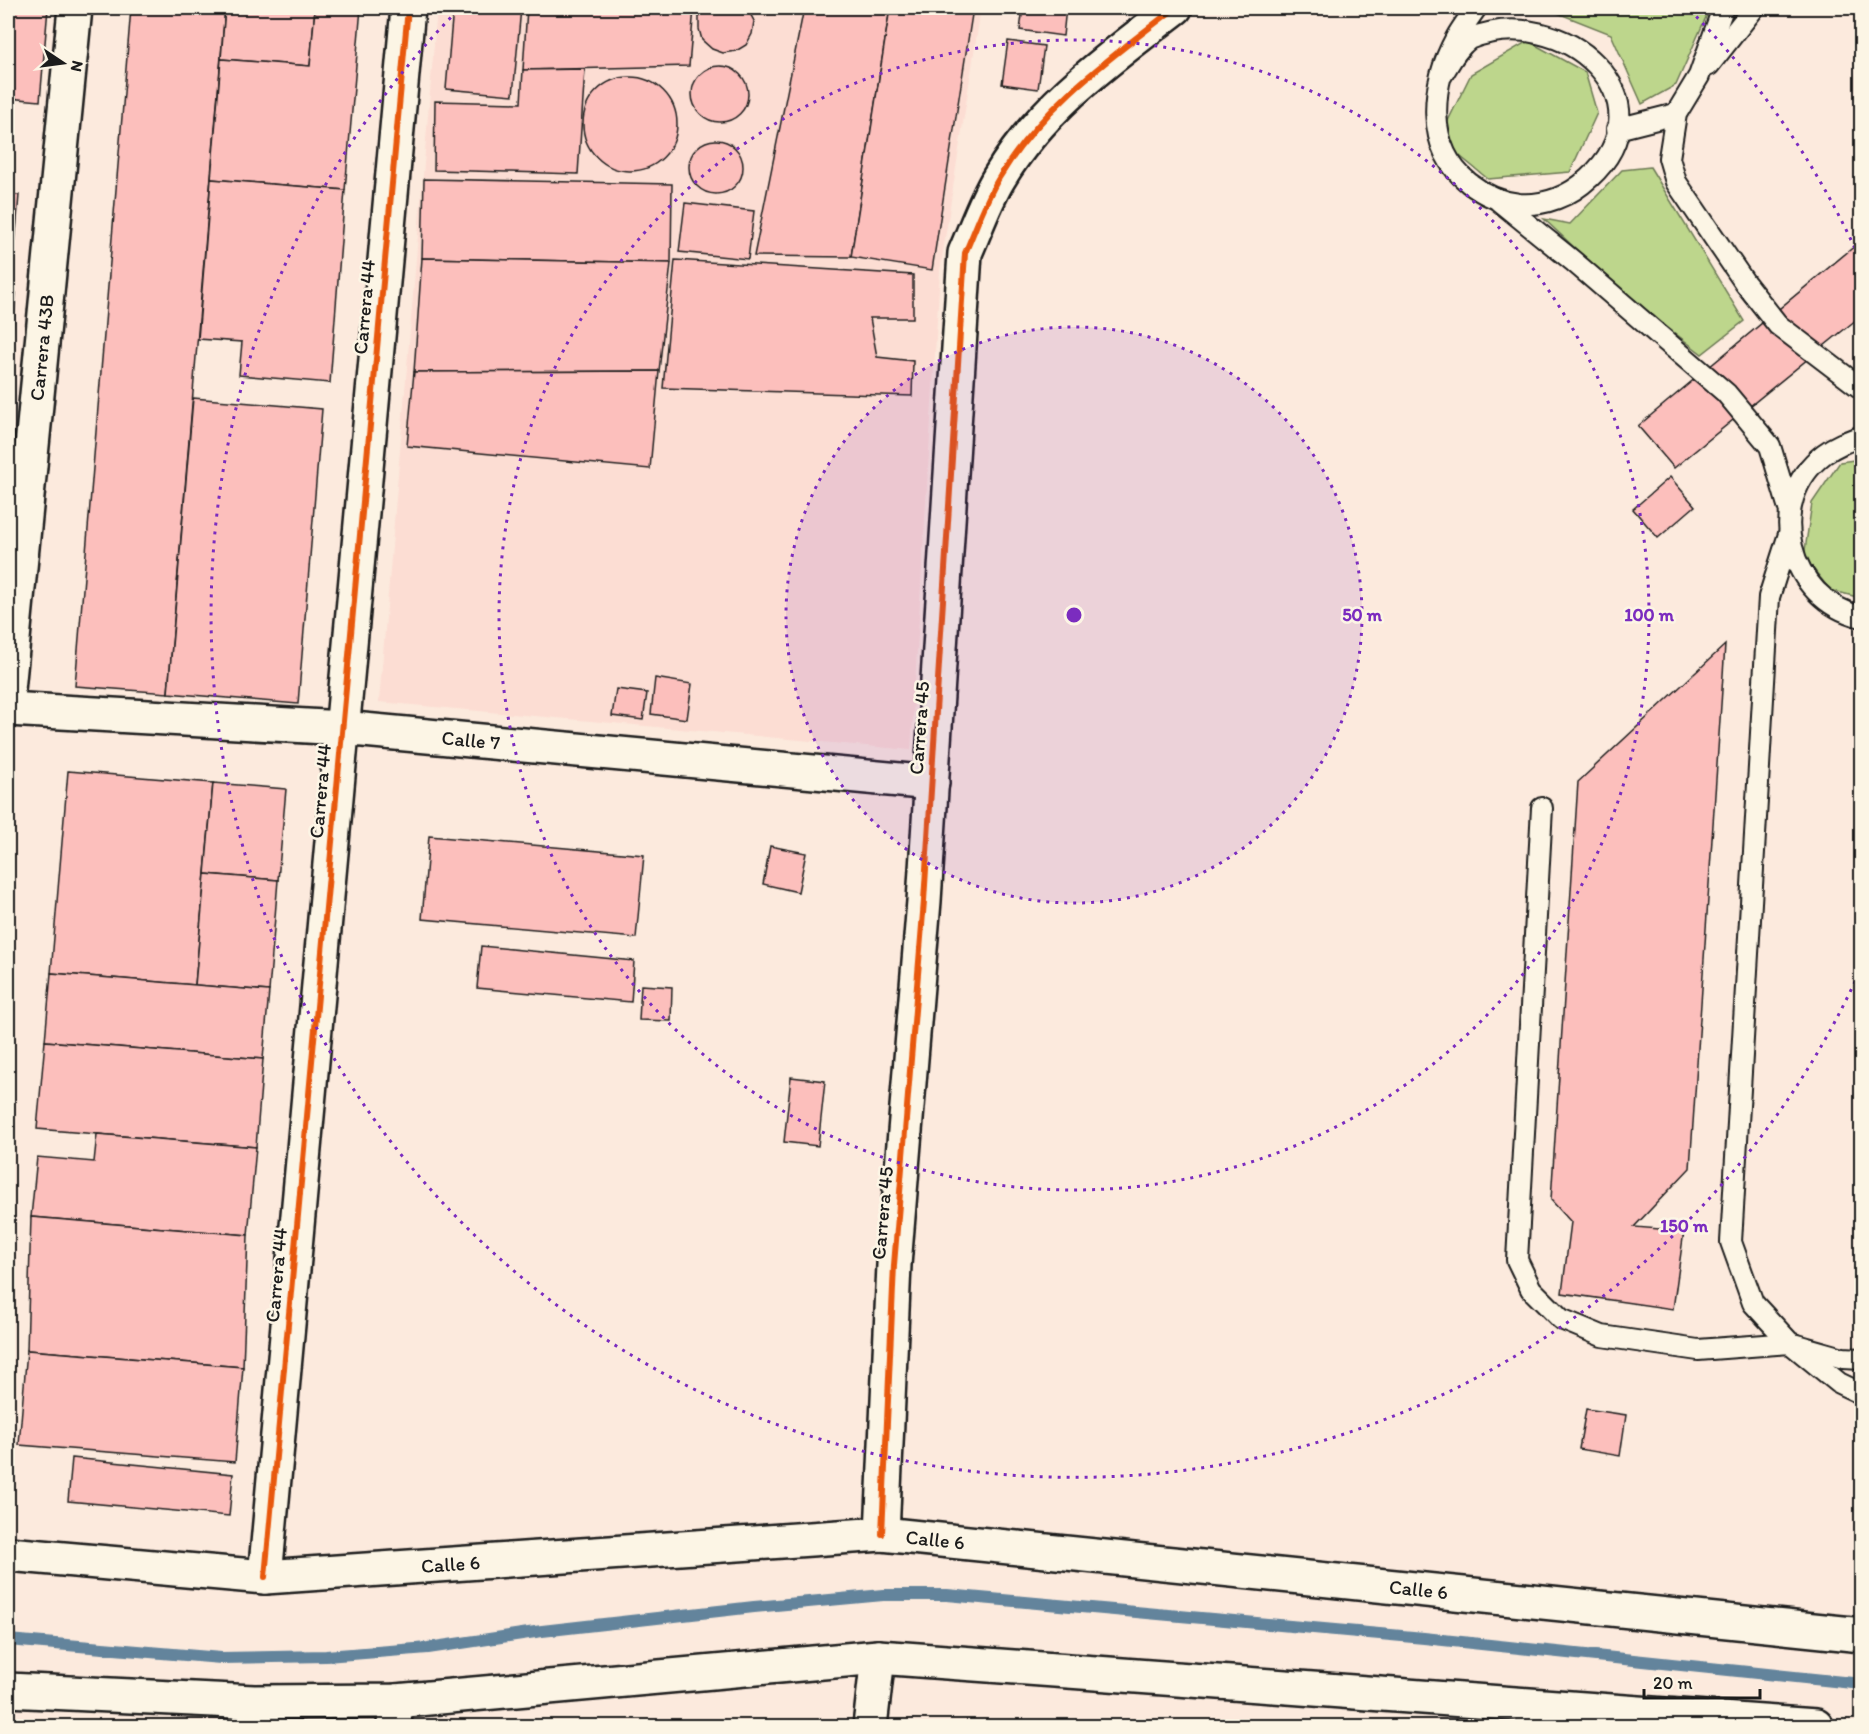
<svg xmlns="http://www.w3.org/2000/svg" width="1869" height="1734" viewBox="0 0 1869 1734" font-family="Itim,sans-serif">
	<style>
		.built { fill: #fcddd3 }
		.green { fill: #bdd68c; stroke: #6c7954; stroke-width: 1.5 }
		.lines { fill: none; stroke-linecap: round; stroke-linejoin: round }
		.stream { stroke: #63849c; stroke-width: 12 }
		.building { fill: #fcbfbc; stroke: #1c1c1c; stroke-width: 1.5 }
		.lane-casing { stroke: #1c1c1c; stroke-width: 24 }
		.street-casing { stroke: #1c1c1c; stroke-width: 38 }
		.secondary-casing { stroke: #1c1c1c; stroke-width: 38 }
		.primary-casing { stroke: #1c1c1c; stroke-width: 38 }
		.lane { stroke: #fcf5e5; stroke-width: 20 }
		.street { stroke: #fcf5e5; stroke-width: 33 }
		.secondary { stroke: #fcf5e5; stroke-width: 33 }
		.primary { stroke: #fcf5e5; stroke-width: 33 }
		.cycleway-casing { stroke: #fcf5e5; stroke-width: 10 }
		.cycleway { stroke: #e8590c; stroke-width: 6 }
		.ring { fill: none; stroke: #7b2cbf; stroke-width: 3; stroke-dasharray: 3 6 }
		.labels { text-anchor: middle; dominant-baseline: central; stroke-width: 5; stroke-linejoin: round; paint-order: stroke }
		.street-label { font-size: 20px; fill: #1c1c1c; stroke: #fcf5e5 }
		.centre { fill: #7b2cbf; stroke: #fcf5e5; stroke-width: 3 }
		.ring-label { font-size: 18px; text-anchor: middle; font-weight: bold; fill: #7b2cbf; stroke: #fcf5e5; stroke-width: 5; stroke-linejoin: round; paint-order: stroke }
	</style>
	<rect width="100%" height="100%" fill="#fceadd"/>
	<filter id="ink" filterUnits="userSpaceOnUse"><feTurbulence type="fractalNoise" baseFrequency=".0167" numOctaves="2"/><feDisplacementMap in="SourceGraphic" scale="12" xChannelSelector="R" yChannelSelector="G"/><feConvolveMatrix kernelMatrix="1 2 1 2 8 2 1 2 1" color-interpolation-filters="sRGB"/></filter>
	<g filter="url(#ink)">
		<polygon class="built" points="437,8 981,8 940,271 911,750 379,702"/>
		<g class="green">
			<polygon points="1545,8 1710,8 1676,85 1642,104 1611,34"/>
			<polygon points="1528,41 1585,72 1597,113 1570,172 1488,179 1439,139 1471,74"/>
			<polygon points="1650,167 1744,321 1702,354 1625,295 1544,219 1570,224 1622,170"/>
			<polygon points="1861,459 1861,598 1830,590 1804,557 1812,503 1840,462"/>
		</g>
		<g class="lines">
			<polyline class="stream" points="8,1640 221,1658 326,1656 428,1648 542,1631 754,1607 883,1595 947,1595 1424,1638 1862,1684"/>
		</g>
		<g class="building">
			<polygon points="8,8 48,8 40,101 8,98"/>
			<polygon points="131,8 225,8 168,693 75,686"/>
			<polygon points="225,8 315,8 310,66 221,59"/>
			<polygon points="315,8 361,8 345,190 211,179 221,59 310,66"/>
			<polygon points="453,8 521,8 513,95 446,89"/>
			<polygon points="527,8 694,8 689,66 523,70"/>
			<polygon points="705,8 747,8 754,21 752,34 746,45 736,51 723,53 712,49 702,40 699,29 699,16"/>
			<polygon points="804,8 890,8 851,257 754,256"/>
			<polygon points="890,8 973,8 932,270 851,257"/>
			<polygon points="1023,8 1066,8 1063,36 1020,30"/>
			<polygon points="1008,41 1044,46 1038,89 1002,84"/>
			<circle cx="720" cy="94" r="28"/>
			<polygon points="585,69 578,174 434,170 435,101 521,103 523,70"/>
			<circle cx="630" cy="124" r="47"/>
			<circle cx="716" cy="167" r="27"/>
			<polygon points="211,179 345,190 330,383 239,375 242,342 198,339"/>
			<polygon points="424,179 672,184 671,263 422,258"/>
			<polygon points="8,194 19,195 15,245 8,244"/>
			<polygon points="685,203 754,211 748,259 679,252"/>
			<polygon points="1862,240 1862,315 1674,468 1638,426"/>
			<polygon points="422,258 671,263 659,371 414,372"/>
			<polygon points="675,260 913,275 913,318 870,318 877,357 913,361 912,396 663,388"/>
			<polygon points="8,293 16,293 9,372 8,372"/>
			<polygon points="659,371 650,469 407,446 414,372"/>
			<polygon points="193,398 322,409 298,704 168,693"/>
			<polygon points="1670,477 1695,506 1658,538 1633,509"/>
			<polygon points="1725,645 1690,1168 1634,1227 1684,1231 1673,1309 1562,1293 1571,1222 1551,1200 1578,782"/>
			<polygon points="655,678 692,684 687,719 651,714"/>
			<polygon points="616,689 647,693 643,720 612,716"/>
			<polygon points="68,771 213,783 195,985 51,973"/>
			<polygon points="213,783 286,789 278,880 205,874"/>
			<polygon points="429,836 644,855 636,938 422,919"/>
			<polygon points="770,846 806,853 798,892 763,884"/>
			<polygon points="205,874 278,880 269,991 195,985"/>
			<polygon points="481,946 634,961 631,1002 477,988"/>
			<polygon points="51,973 269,991 263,1059 45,1041"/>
			<polygon points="641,985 672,987 671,1021 639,1020"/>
			<polygon points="45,1041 263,1059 256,1147 37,1129"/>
			<polygon points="791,1077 825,1081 818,1146 784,1142"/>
			<polygon points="97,1134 256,1147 248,1235 31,1217 37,1157 94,1162"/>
			<polygon points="31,1217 248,1235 243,1367 27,1350"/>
			<polygon points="27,1350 243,1367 235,1462 19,1445"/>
			<polygon points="1586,1409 1626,1415 1620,1456 1579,1449"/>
			<polygon points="72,1458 233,1474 229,1516 68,1501"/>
		</g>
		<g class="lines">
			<defs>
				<g id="lane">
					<polyline points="1723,8 1699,76 1676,114 1669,158 1676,182 1745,283 1778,325 1862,389"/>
					<polyline points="1709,65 1754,8"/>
					<path d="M1442 75C1450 62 1457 48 1469 39 1564 0 1674 101 1589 178 1570 196 1545 206 1519 204 1500 202 1483 194 1469 183 1424 147 1431 84 1456 38 1462 27 1470 17 1476 8"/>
					<polyline points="1617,129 1676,114"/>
					<polyline points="1499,201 1573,261 1726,393 1770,446 1790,512"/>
					<path d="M1862 436C1848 441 1836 445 1824 454 1762 502 1788 600 1862 617"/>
					<polyline points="1789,534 1769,597 1731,1242 1753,1303 1790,1343 1843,1358 1862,1359"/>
					<polyline points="1542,808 1517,1260 1531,1289 1561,1319 1602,1336 1698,1350 1790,1343 1839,1383 1862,1394"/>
				</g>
				<g id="street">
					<path id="s1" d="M8 690 75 8"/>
					<path id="s2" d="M8 709 342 728 932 783"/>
					<path d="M882 1534 894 1265 924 901 965 253C976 228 985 201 999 178 1042 106 1110 58 1175 8"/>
					<polyline points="394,1726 396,1701"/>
					<polyline points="870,1726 878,1657"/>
				</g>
				<polyline id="secondary" points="265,1577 408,8"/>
				<g id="primary">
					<path id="s3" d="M8 1554 265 1577 882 1534 1862 1635"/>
					<polyline points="8,1690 254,1702 396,1701 878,1657 1816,1726"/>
				</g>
			</defs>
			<use href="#lane" class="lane-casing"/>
			<use href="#street" class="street-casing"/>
			<use href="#secondary" class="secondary-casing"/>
			<use href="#primary" class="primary-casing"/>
			<use href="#lane" class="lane"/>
			<use href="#street" class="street"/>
			<use href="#secondary" class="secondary"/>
			<use href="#primary" class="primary"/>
			<defs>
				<g id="cycleway">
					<path d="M882 1534 894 1265 924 901 965 253C976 228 985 201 999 178 1042 106 1110 58 1175 8"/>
					<polyline points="265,1577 408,8"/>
				</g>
			</defs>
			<use href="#cycleway" class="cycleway-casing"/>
			<use href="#cycleway" class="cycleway"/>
		</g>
	</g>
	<circle cx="1074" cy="615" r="288" fill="#7b2cbf" fill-opacity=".12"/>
	<g class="ring">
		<circle cx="1074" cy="615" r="288"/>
		<circle cx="1074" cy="615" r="575"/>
		<path d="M1859 973A863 863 0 1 1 458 10M1690 10A863 863 0 0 1 1859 257"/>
	</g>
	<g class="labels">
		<g class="street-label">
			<text transform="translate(364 307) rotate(-85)">Carrera 44</text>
			<text stroke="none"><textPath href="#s1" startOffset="344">Carrera 43B</textPath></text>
			<text transform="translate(919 728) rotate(-86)">Carrera 45</text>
			<text stroke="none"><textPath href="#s2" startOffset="464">Calle 7</textPath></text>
			<text transform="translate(320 791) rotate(-85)">Carrera 44</text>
			<text transform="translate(882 1213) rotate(-85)">Carrera 45</text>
			<text transform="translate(276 1275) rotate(-85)">Carrera 44</text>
			<text stroke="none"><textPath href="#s3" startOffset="930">Calle 6</textPath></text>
			<text stroke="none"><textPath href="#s3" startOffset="444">Calle 6</textPath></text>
			<text stroke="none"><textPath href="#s3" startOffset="1416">Calle 6</textPath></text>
		</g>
	</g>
	<circle cx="1074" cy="615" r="9" class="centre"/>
	<g class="ring-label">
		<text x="1362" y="621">50 m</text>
		<text x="1649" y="621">100 m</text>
		<text x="1684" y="1232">150 m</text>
	</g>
	<rect width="1869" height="1734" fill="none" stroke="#fcf5e5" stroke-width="30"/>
	<rect x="15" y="15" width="1839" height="1704" fill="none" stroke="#1c1c1c" stroke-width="2" filter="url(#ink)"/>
	<g transform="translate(63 63) rotate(103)" stroke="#fcf5e5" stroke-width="4.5" paint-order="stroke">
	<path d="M0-4.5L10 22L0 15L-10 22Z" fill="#1c1c1c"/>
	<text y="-9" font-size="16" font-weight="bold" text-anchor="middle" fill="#1c1c1c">N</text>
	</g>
	<path d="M1644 1689v9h116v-9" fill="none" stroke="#1c1c1c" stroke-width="3"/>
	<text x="1653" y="1689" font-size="18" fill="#1c1c1c" stroke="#fcf5e5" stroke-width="4.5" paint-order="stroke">20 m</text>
</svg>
